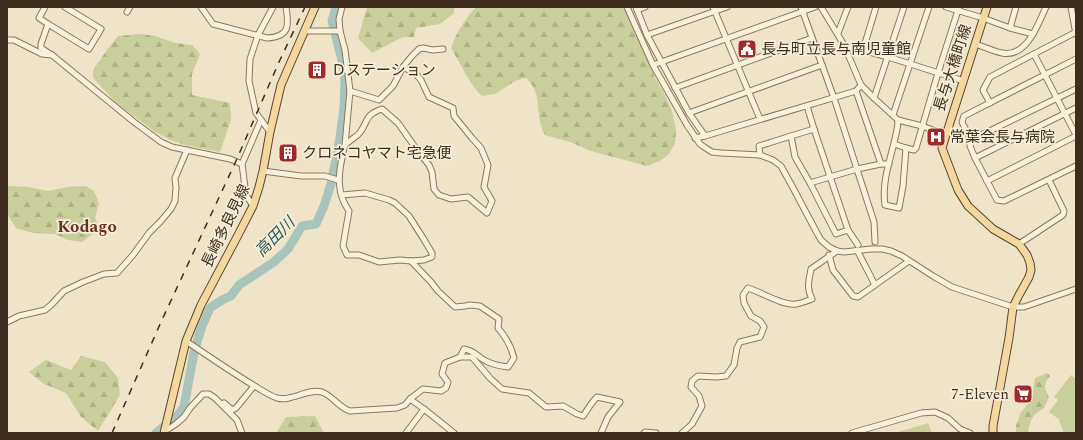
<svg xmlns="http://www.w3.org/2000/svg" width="1083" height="440" viewBox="0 0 1083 440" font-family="Spectral,'Noto Sans JP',serif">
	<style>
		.forest { fill: url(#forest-firs) }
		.garden { fill: #c9cf9b }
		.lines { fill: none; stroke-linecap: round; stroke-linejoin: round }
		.river { stroke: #a9c4bc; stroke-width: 9 }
		.minor-casing { stroke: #8d765c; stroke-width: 7 }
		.major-casing { stroke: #5b4430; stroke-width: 9 }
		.minor { stroke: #faf1dc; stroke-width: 5 }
		.major { stroke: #f3d9a0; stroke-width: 7 }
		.rail { stroke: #3d2e20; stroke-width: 1.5; stroke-dasharray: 7 7; stroke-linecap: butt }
		.labels { text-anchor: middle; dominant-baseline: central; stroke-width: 3.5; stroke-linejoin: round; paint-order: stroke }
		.poi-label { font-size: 15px; fill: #3d2e20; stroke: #f7eed8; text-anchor: start }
		.street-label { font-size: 15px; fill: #3d2e20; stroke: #f7eed8 }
		.water-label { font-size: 16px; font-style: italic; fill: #2f5d5a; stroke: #f7eed8 }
		.quarter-label { font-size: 17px; font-weight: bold; fill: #6b2e1e; stroke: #f7eed8 }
	</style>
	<defs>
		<pattern id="forest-firs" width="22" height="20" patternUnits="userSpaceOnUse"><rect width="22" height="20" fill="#c9cf9b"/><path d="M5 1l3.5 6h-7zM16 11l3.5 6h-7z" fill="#aeb285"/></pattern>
	</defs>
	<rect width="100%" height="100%" fill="#f0e4c8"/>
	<g class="forest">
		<polygon points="367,7 454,7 454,13 440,24 416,28 414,37 403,37 372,53 358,38"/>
		<path d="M476 7H628L649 48 654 76 664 93 672 111 676 130 675 144 668 155 660 161 647 166 591 151 570 142 545 135C537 122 540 108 536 94 535 88 530 82 526 78L515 81 495 94 482 96C469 84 461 64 451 48 456 33 465 19 476 7Z"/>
		<polygon points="140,34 155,36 176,43 192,45 200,54 192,74 192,95 230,103 231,120 220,152 189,146 170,140 154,131 116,103 93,78 93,70 107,50 118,36"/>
		<polygon points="7,186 29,187 48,191 67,187 86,186 94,191 99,203 95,218 100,228 82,242 68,240 55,234 33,233 16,228 7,214"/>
		<polygon points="81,356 105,362 118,378 120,395 98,431 81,417 66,393 44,384 29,372 46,360 71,370"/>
		<path d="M1047 373 1050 376C1043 386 1044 387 1049 397L1044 408 1034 415 1031 421 1028 430 1029 433H1016V426L1021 412 1032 399 1035 378Z"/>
		<polygon points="315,416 324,433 276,433 286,417"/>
	</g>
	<g class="garden">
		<polygon points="1071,375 1076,379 1076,433 1064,433 1059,421 1060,420 1049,412 1058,400 1054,397"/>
		<polygon points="928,423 932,433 895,433"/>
	</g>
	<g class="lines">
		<polyline class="river" points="156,433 178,415 184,407 194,352 202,326 210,308 222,300 231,296 239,285 274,262 288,249 302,226 316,224 324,206 331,184 340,138 344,107 345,81 343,64 332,21 336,7"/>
		<defs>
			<g id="minor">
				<polyline points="45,7 39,18 48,24 41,44 41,48 52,55 134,122 161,142 172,147 230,159 242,164"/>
				<path d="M201 7 213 24 267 38C290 37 289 25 286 7"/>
				<polyline points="342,7 339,19 340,31 345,50 350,91 345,145"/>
				<polyline points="627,7 653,65 687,125 700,144 704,147 712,152 721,153 760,155 773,160 781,166 792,186 817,233 821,240 829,247 837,251 844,252 871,249 882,249 891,251 902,256 933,276 952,287 1013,307 1024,307 1076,289"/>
				<polyline points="636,7 647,35 689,113 705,136"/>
				<polyline points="713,7 760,119"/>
				<polyline points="801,7 834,98 874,222 875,242"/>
				<polyline points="821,7 844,45 861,85 874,98 898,120 922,126 946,135"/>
				<polyline points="946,7 983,18 1010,28 1033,34"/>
				<polyline points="1071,7 1076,34"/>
				<polyline points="637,10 645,7"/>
				<polyline points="127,12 130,7"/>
				<polyline points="48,24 89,49 101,29 65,7"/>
				<polyline points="1010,28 1016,7"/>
				<polyline points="304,31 340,31"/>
				<polyline points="838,33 848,7"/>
				<polyline points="647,35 727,7"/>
				<polyline points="7,40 14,40 42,54 52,55"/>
				<path d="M976 44C984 47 993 51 1002 53 1027 58 1038 24 1046 7"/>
				<polyline points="844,45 888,57 964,81"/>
				<polyline points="863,50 876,7"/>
				<polyline points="1034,54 1076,135"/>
				<polyline points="1076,59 964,116 962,122 971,140 970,146 975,158 997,200 1004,201 1076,166"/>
				<polyline points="653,65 815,7"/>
				<polyline points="675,88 812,38"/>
				<polyline points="350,91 379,100 393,86 403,67 412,56 419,49 423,48 433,50 443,49"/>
				<polyline points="856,91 881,164 889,164"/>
				<polyline points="874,98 904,7"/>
				<polyline points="990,103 983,90 990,77 1076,32"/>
				<polyline points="807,106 814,129 848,230 858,245"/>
				<polyline points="689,113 822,65"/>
				<polyline points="893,115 929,7"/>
				<polyline points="814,129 791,136 795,157 810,183 836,234 848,230"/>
				<polyline points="270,132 256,113 249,81 250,59 258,35 273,7"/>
				<polyline points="695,138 705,136 856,91 861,85"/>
				<polyline points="971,140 1076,89"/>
				<path d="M894 144 906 148 903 186 899 208 885 205C882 186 888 166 893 147 895 138 898 129 898 120"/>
				<polyline points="906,148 914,150 916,148 938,73 959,7"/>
				<polyline points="760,155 759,146 791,136"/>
				<polyline points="975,158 1076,108"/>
				<polyline points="263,171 301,176 325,176 338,180"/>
				<polyline points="987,181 1076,136"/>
				<polyline points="810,183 857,169 881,164"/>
				<path d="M342 195 365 193 389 200 395 203 409 216 423 238 432 253V257L424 260 411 261 400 260 379 262 359 255H347L343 246 349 211C337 194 338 177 342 158 343 154 343 149 345 146 348 140 358 137 361 131 369 119 365 115 382 109L398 123 417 150 429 165 432 172 434 189 439 195 451 199 468 197 487 213 492 201 484 187 488 165 481 148 472 138 454 116 453 108 429 97 421 80 415 73 403 67"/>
				<polyline points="253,206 246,195 242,164 261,120"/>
				<polyline points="1019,244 1063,215 1064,211 1049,180"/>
				<polyline points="857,250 875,285"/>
				<polyline points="829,255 833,270 853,296 858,297 909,261"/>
				<polyline points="7,322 19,316 45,310 51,305 64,291 83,282 104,274 117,273 133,255 149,233 160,222 171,209 175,201 176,188 175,178 187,150"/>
				<path d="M186 341C208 356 230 371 253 385 260 389 268 395 277 398 292 402 307 388 322 392 333 396 339 408 350 411L397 408 405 405 410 399 423 389 441 391 446 388 448 382 442 374 445 363 460 357 464 349C476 351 477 357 486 361 493 365 500 366 508 367L514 358C511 346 506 337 498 328L499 319 480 306 470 305 465 306 455 307 438 291 431 282 411 261"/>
				<path d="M460 357H472L490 378 502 389 529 393 546 407 563 406 577 414 583 416C588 409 591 403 597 397L620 402 608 417 601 433"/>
				<polyline points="410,399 424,409 454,433"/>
				<polyline points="224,403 232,410 236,408 254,386"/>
				<polyline points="165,431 176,424 184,417 190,408 203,394 209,394 215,398 237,420 242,433"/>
				<polyline points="406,433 424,409"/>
				<polyline points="644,433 645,432 656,433"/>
				<path d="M682 433 692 424 702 406 699 396 691 387 692 381 698 376 716 377 726 376 734 365 737 348 740 342 760 337 764 327 760 321 751 316 744 303 743 295 748 288C761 292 783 306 796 304 802 303 807 301 812 299 806 288 809 281 811 269L837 251"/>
				<polyline points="852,433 921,413 935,412 948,418 960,429 970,433"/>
			</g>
			<g id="major">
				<polyline points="987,7 946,135 942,148 958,190 968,206 993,229 1019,244 1027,255 1030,263 1031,270 1029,277 1019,295 1013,307 1009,338 993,426 993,433"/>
				<polyline points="164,433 186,341 201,305 236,239 253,206 259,187 263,171 270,132 281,85 315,7"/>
			</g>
		</defs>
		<use href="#minor" class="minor-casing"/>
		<use href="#major" class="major-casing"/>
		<use href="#minor" class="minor"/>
		<use href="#major" class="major"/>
		<polyline class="rail" points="112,433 161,322 236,161 279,62 305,7"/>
	</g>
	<defs>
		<symbol id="civic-square" viewBox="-11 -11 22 22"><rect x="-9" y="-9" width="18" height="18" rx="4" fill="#9e2a2b" stroke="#f7eed8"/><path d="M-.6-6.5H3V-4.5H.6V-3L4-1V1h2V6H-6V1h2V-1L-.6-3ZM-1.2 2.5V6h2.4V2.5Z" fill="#fff"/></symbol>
		<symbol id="building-square" viewBox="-11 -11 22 22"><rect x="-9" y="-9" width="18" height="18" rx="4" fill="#9e2a2b" stroke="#f7eed8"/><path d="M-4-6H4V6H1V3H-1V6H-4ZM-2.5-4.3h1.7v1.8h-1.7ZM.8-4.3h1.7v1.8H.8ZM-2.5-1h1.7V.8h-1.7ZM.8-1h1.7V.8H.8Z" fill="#fff"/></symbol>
		<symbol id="hospital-square" viewBox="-11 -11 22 22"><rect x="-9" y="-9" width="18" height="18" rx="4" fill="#9e2a2b" stroke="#f7eed8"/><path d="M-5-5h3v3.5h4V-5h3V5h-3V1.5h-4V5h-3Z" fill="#fff"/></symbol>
		<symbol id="supermarket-square" viewBox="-11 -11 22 22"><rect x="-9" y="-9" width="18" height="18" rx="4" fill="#9e2a2b" stroke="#f7eed8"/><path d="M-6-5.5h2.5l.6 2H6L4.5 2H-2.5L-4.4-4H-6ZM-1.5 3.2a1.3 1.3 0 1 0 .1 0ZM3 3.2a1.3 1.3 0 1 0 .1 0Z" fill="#fff"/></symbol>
	</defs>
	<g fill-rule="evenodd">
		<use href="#civic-square" x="736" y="38" width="22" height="22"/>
		<use href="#building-square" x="306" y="59" width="22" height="22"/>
		<use href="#hospital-square" x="925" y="126" width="22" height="22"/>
		<use href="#building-square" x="277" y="142" width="22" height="22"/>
		<use href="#supermarket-square" x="1012" y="383" width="22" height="22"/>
	</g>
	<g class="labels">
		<g class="poi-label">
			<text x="761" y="49">長与町立長与南児童館</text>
			<text x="331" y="70">Ｄステーション</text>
			<text x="950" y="137">常葉会長与病院</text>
			<text x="302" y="153">クロネコヤマト宅急便</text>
			<text x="1009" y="394" text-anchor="end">7-Eleven</text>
		</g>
		<g class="street-label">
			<text transform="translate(953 68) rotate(-72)">長与大橋町線</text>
			<text transform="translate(226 226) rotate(-64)">長崎多良見線</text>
		</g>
		<g class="water-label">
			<text transform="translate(275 237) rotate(-45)">高田川</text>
		</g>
		<g class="quarter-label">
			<text x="87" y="227">Kodago</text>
		</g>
	</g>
	<rect width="1083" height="440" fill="none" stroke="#3d2e20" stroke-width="16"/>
</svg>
